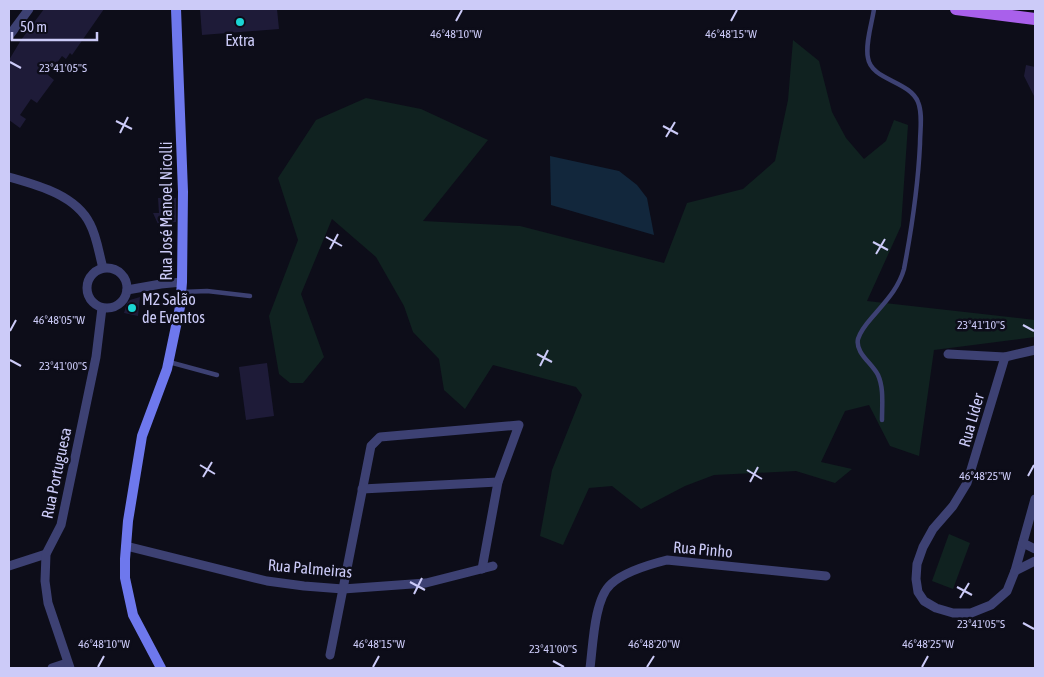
<svg xmlns="http://www.w3.org/2000/svg" width="1044" height="677" viewBox="0 0 1044 677" font-family="'Asap Condensed',sans-serif">
	<style>
		.green { fill: #102220 }
		.water { fill: #12273c }
		.building { fill: #1e1b38 }
		.lines { fill: none; stroke-linecap: round; stroke-linejoin: round }
		.service { stroke: #3d4173; stroke-width: 4.5 }
		.minor { stroke: #3d4173; stroke-width: 9 }
		.secondary { stroke: #6e78ed; stroke-width: 10 }
		.primary { stroke: #a960eb; stroke-width: 12 }
		.ticks { fill: none; stroke: #cccbf8; stroke-width: 2 }
		.poi-dot { fill: #1bd5d4; stroke: #0d0d19; stroke-width: 2 }
		.labels { text-anchor: middle; dominant-baseline: central; stroke-width: 5; stroke-linejoin: round; paint-order: stroke }
		.poi-label { font-size: 16px; fill: #cccbf8; stroke: #0d0d19 }
		.street-label { font-size: 16px; fill: #cccbf8; stroke: #0d0d19 }
		.ticks-label { font-size: 12px; text-anchor: middle; fill: #cccbf8; stroke: #0d0d19; stroke-width: 5; stroke-linejoin: round; paint-order: stroke }
	</style>
	<rect width="100%" height="100%" fill="#0d0d19"/>
	<g class="green">
		<polygon points="793,40 819,61 832,112 846,138 864,159 886,141 894,120 908,125 901,226 867,301 1035,320 1035,337 934,350 919,456 890,446 869,405 845,411 821,462 852,469 835,483 796,471 714,475 685,486 641,509 612,486 589,488 563,545 540,536 552,470 582,395 576,387 493,365 465,409 444,390 439,359 413,332 404,306 376,257 332,219 301,294 324,357 303,383 290,383 279,374 269,316 298,240 278,178 316,120 366,98 421,109 488,140 423,221 520,226 664,263 687,203 743,189 775,161 788,100"/>
		<polygon points="949,534 970,543 953,589 932,581"/>
	</g>
	<polygon class="water" points="550,156 619,171 637,185 647,198 654,235 551,205"/>
	<g class="building">
		<polygon points="44,9 104,9 72,55 70,53 66,59 62,56 48,75 54,80 37,103 31,99 20,115 26,119 20,128 9,120 9,60 21,40"/>
		<polygon points="200,9 277,9 279,29 202,35"/>
		<polygon points="1026,65 1035,67 1035,98 1024,76"/>
		<polygon points="158,198 176,198 176,222 158,224 153,213 159,213"/>
		<polygon points="140,297 138,316 124,313 127,303 130,300"/>
		<polygon points="267,363 274,416 246,420 239,367"/>
	</g>
	<g class="lines">
		<g class="service">
			<path d="M874 9C872 23 865 44 868 58 871 80 910 81 918 102 923 114 920 130 920 144 918 186 912 227 904 269 899 287 887 300 875 314 869 321 861 329 858 339 855 353 872 363 878 375 884 388 882 405 882 420"/>
			<polyline points="182,292 207,291 250,296"/>
			<polyline points="169,362 217,375"/>
		</g>
		<g class="minor">
			<polyline points="9,36 29,9"/>
			<path d="M9 177C37 185 76 195 90 224 97 237 99 254 103 268"/>
			<circle cx="107" cy="288" r="20"/>
			<polyline points="127,290 161,284 182,282"/>
			<polyline points="948,354 1005,357 1035,350"/>
			<polyline points="1005,357 967,483 953,506 933,529 923,547 917,564 916,579 918,592 924,601 936,608 953,613 971,613 991,605 1007,591 1015,571 1035,499"/>
			<polyline points="362,489 498,482"/>
			<polyline points="1023,543 1035,549"/>
			<polyline points="126,546 267,581 304,586 343,589 426,583 493,566"/>
			<polyline points="9,566 46,554"/>
			<polyline points="1015,571 1035,561"/>
			<polyline points="330,655 371,446 380,437 519,425 498,482 482,569"/>
			<polyline points="52,668 67,663"/>
			<polyline points="70,668 48,603 45,581 46,554 61,525 96,357 102,308"/>
			<path d="M590 668C593 646 594 599 611 584 624 572 651 564 667 560L826 576"/>
		</g>
		<polyline class="secondary" points="161,668 133,615 125,578 125,559 128,521 142,436 167,369 180,307 182,282 183,192 176,9"/>
		<polyline class="primary" points="956,9 1035,19"/>
	</g>
	<path class="ticks" d="M456 21 462 10M731 21 737 10M10 62 21 68M116 121 132 129M663 126 678 134M120 133 128 117M666 137 675 122M326 237 342 246M873 242 888 250M330 249 338 234M876 254 885 239M1023 325 1034 331M10 331 16 320M537 354 552 362M10 360 21 366M540 366 548 350M200 465 215 474M747 470 762 479M1028 476 1034 465M203 477 212 462M750 482 758 467M410 582 425 590M957 587 972 595M414 594 422 578M960 598 969 583M1023 623 1034 629M553 661 564 667M98 667 104 656M373 667 379 656M647 667 654 656M922 667 928 656"/>
	<g class="poi-dot">
		<circle cx="240" cy="22" r="5"/>
		<circle cx="132" cy="308" r="5"/>
	</g>
	<g class="labels">
		<g class="poi-label">
			<text x="240" y="40">Extra</text>
			<text x="142" y="299" text-anchor="start">M2 Salão<tspan x="142" dy="18">de Eventos</tspan></text>
		</g>
		<g class="street-label">
			<text transform="translate(166 211) rotate(-90)">Rua José Manoel Nicolli</text>
			<text transform="translate(971 420) rotate(-74)">Rua Líder</text>
			<text transform="translate(56 473) rotate(-78)">Rua Portuguesa</text>
			<text transform="translate(703 549) rotate(5)">Rua Pinho</text>
			<text transform="translate(310 568) rotate(5)">Rua Palmeiras</text>
		</g>
	</g>
	<g class="ticks-label">
		<text x="456" y="38">46°48'10"W</text>
		<text x="731" y="38">46°48'15"W</text>
		<text x="63" y="72">23°41'05"S</text>
		<text x="59" y="324">46°48'05"W</text>
		<text x="981" y="329">23°41'10"S</text>
		<text x="63" y="370">23°41'00"S</text>
		<text x="985" y="480">46°48'25"W</text>
		<text x="981" y="628">23°41'05"S</text>
		<text x="104" y="648">46°48'10"W</text>
		<text x="379" y="648">46°48'15"W</text>
		<text x="654" y="648">46°48'20"W</text>
		<text x="928" y="648">46°48'25"W</text>
		<text x="553" y="653">23°41'00"S</text>
	</g>
	<rect width="1044" height="677" fill="none" stroke="#cccbf8" stroke-width="20"/>
	<path d="M12 32v8h85v-8" fill="none" stroke="#cccbf8" stroke-width="2.5"/>
	<text x="20" y="32" font-size="15" fill="#cccbf8" stroke="#0d0d19" stroke-width="4" paint-order="stroke">50 m</text>
</svg>
